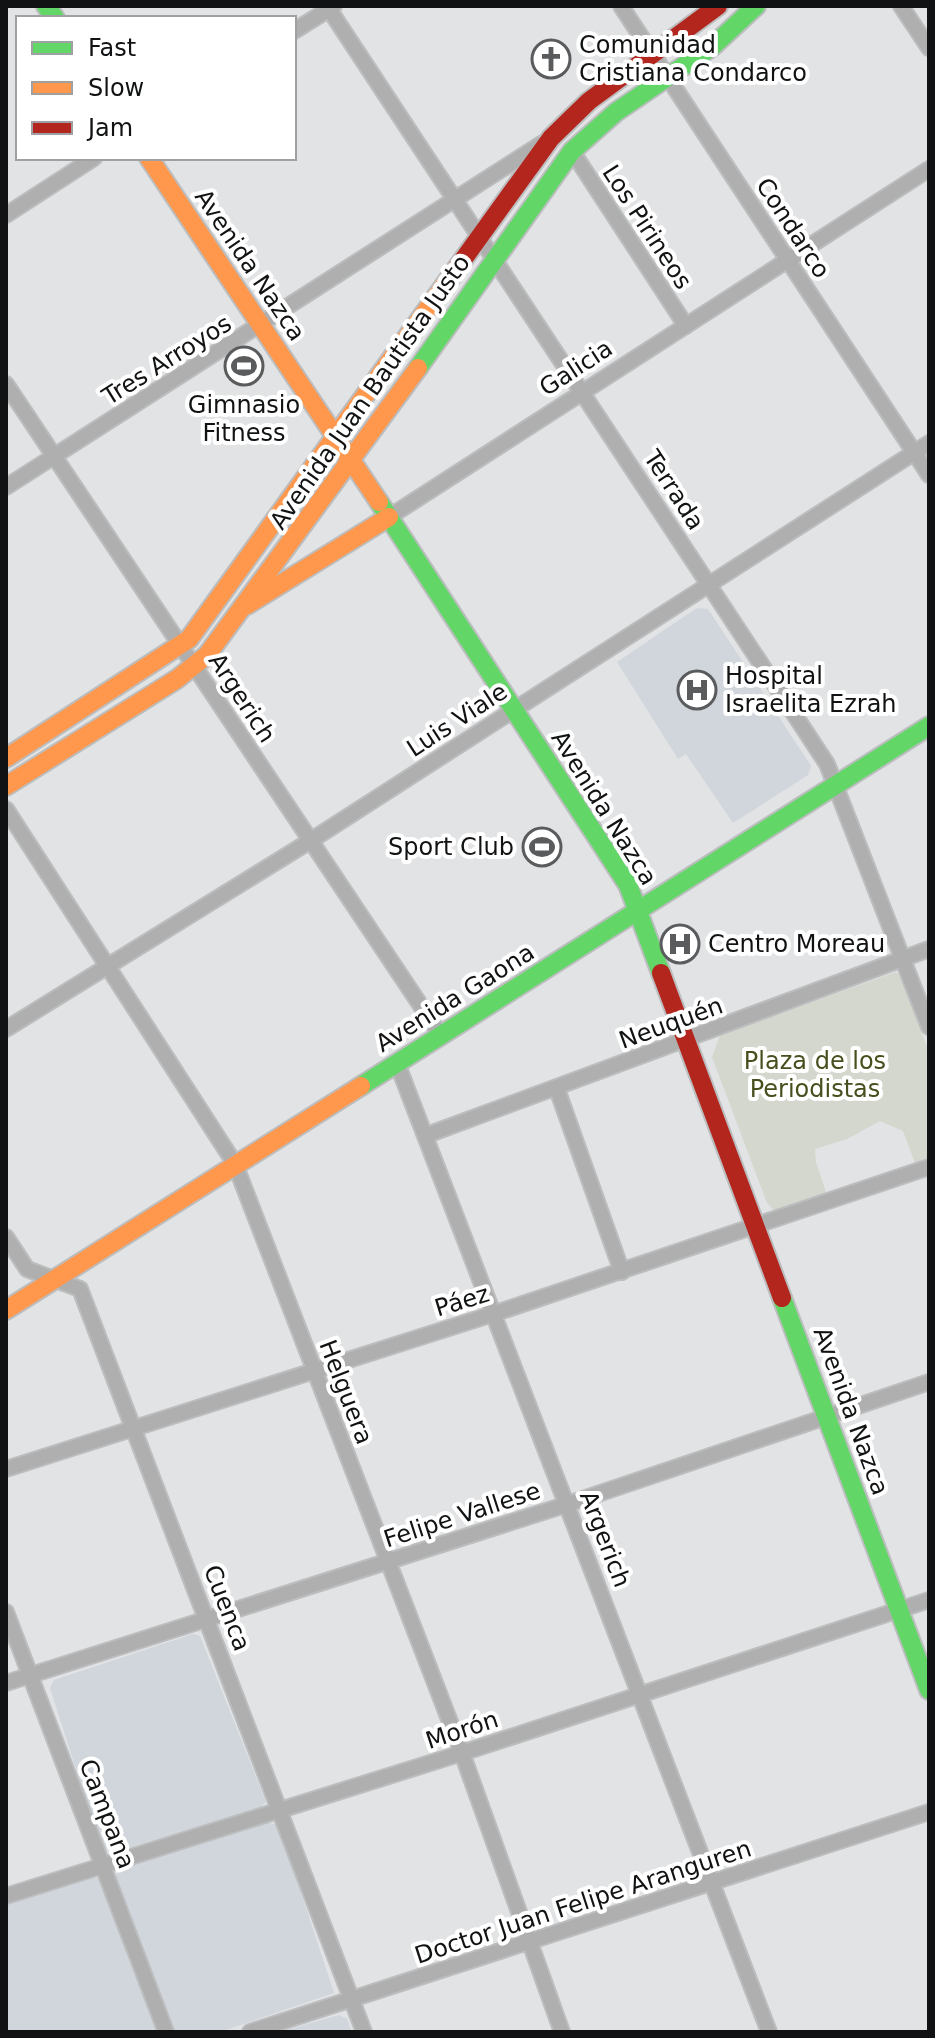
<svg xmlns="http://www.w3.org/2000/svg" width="935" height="2038" viewBox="0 0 935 2038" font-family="'DejaVu Sans',sans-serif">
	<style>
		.built { fill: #d0d6dc }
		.green { fill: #d4d7cd }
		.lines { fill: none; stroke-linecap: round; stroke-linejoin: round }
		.street-casing { stroke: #bcbdbe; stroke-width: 18 }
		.fast-casing { stroke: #bcbdbe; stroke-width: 22 }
		.slow-casing { stroke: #bcbdbe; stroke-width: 22 }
		.jam-casing { stroke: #bcbdbe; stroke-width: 22 }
		.street { stroke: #afafaf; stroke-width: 14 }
		.fast { stroke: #63d668; stroke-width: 18 }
		.slow { stroke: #ff974d; stroke-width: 18 }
		.jam { stroke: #b3261e; stroke-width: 18 }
		.labels { text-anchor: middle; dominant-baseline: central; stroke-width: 8; stroke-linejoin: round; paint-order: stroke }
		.poi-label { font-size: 24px; fill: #101213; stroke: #fff; text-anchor: start }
		.street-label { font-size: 24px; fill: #101213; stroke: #fff }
		.park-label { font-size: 24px; fill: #474f1e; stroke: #fff }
	</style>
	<rect width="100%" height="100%" fill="#e1e3e5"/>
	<g class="built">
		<polygon points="697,608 708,609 811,766 808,775 733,823 686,754 678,759 617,662"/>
		<polygon points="193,1634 200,1636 266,1802 258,1809 111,1853 100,1844 50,1688 54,1680"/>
		<polygon points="264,1822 275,1824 280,1829 334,1993 220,2032 174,2032 116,1886 116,1875 122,1867"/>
		<polygon points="91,1876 102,1880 122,1940 129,1948 126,1953 138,1983 146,1994 144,1998 160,2032 6,2032 6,1902"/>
		<polygon points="339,2015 347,2019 352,2032 279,2032"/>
	</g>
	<polygon class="green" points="896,972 902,977 929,1053 929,1157 915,1163 903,1131 880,1121 847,1139 815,1149 816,1162 827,1195 775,1212 767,1203 712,1057 720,1035"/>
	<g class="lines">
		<defs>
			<g id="street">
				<polyline points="327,6 827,764 929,1027"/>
				<polyline points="621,6 929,475"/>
				<polyline points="901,6 929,48"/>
				<polyline points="294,31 334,6"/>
				<polyline points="572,151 686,326"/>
				<polyline points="6,215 94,158"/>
				<polyline points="6,384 441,1036"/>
				<polyline points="6,487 541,144"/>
				<polyline points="389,517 929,169"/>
				<polyline points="6,809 235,1164 462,1753 562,2032"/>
				<polyline points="6,1029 310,841 929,443"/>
				<polyline points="397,1063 769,2032"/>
				<polyline points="557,1089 622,1272"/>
				<polyline points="427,1135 929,949"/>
				<polyline points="6,1237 27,1269 80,1289 364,2032"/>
				<polyline points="6,1469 496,1313 929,1167"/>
				<polyline points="6,1612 166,2032"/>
				<polyline points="6,1683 568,1504 929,1382"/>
				<polyline points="6,1896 462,1753 929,1600"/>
				<polyline points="250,2032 929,1812"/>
			</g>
			<g id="fast">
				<polyline points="46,6 55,18"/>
				<polyline points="418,368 572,151 616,112 713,46 756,6"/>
				<polyline points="379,502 628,885 661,973"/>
				<polyline points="361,1086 929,726"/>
				<polyline points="782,1298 929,1690"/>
			</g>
			<g id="slow">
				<polyline points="149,158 379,502"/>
				<polyline points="247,605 389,517"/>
				<polyline points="6,758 189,639 452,275"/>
				<polyline points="6,786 177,679 207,655 418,368"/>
				<polyline points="6,1310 361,1086"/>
			</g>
			<g id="jam">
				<polyline points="452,275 551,138 589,101 718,6"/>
				<polyline points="661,973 782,1298"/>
			</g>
		</defs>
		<use href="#street" class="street-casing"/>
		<use href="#fast" class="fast-casing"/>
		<use href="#slow" class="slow-casing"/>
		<use href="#jam" class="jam-casing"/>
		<use href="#street" class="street"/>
		<use href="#fast" class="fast"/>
		<use href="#slow" class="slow"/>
		<use href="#jam" class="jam"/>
	</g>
	<defs>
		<symbol id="church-ring" viewBox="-11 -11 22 22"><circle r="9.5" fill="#fff" stroke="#595b5c" stroke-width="1.5"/><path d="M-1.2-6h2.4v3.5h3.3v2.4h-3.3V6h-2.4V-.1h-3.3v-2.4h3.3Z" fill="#595b5c"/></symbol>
		<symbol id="stadium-ring" viewBox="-11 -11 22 22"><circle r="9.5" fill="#fff" stroke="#595b5c" stroke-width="1.5"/><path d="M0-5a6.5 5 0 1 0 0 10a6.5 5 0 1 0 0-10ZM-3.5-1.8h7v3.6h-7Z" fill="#595b5c"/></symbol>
		<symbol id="hospital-ring" viewBox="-11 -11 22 22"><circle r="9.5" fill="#fff" stroke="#595b5c" stroke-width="1.5"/><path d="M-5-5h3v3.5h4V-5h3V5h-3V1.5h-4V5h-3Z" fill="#595b5c"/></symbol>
	</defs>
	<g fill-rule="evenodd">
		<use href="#church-ring" x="529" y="37" width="44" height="44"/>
		<use href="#stadium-ring" x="222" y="344" width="44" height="44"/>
		<use href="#hospital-ring" x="675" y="668" width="44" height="44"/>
		<use href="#stadium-ring" x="520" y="825" width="44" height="44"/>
		<use href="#hospital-ring" x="658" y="922" width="44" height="44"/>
	</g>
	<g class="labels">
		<g class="poi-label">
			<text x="579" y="45">Comunidad<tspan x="579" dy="28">Cristiana Condarco</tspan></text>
			<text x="244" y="405" text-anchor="middle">Gimnasio<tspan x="244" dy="28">Fitness</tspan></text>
			<text x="725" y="676">Hospital<tspan x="725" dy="28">Israelita Ezrah</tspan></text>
			<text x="514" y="847" text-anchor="end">Sport Club</text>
			<text x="708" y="944">Centro Moreau</text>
		</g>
		<g class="street-label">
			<text transform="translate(647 227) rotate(57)">Los Pirineos</text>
			<text transform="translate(793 228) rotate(57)">Condarco</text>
			<text transform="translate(250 265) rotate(56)">Avenida Nazca</text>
			<text transform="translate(167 360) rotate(-32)">Tres Arroyos</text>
			<text transform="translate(576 368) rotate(-33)">Galicia</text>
			<text transform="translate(370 392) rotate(-55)">Avenida Juan Bautista Justo</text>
			<text transform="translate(674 490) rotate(57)">Terrada</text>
			<text transform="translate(242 698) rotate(57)">Argerich</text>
			<text transform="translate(457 720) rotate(-33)">Luis Viale</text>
			<text transform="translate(604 808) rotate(58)">Avenida Nazca</text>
			<text transform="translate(455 998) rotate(-32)">Avenida Gaona</text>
			<text transform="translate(671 1023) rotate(-20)">Neuquén</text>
			<text transform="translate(462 1301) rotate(-17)">Páez</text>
			<text transform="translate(346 1392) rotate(69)">Helguera</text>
			<text transform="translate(851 1411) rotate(70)">Avenida Nazca</text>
			<text transform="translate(462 1515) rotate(-18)">Felipe Vallese</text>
			<text transform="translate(605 1539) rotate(69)">Argerich</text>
			<text transform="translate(227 1608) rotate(69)">Cuenca</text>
			<text transform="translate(462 1730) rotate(-18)">Morón</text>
			<text transform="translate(107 1814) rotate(69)">Campana</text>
			<text transform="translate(583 1902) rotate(-18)">Doctor Juan Felipe Aranguren</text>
		</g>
		<g class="park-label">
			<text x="815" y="1061">Plaza de los<tspan x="815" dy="28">Periodistas</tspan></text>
		</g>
	</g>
	<rect width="935" height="2038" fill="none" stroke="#101213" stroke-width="16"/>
	<rect x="16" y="16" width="280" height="144" fill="#ffffff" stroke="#9fa0a1" stroke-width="2"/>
	<rect x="32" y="42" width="40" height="12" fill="#63d668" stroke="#9fa0a1" stroke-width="2"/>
	<text x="88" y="56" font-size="24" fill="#101213">Fast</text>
	<rect x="32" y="82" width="40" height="12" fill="#ff974d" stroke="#9fa0a1" stroke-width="2"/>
	<text x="88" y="96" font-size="24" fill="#101213">Slow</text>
	<rect x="32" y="122" width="40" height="12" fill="#b3261e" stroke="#9fa0a1" stroke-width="2"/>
	<text x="88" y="136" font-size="24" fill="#101213">Jam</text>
</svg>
